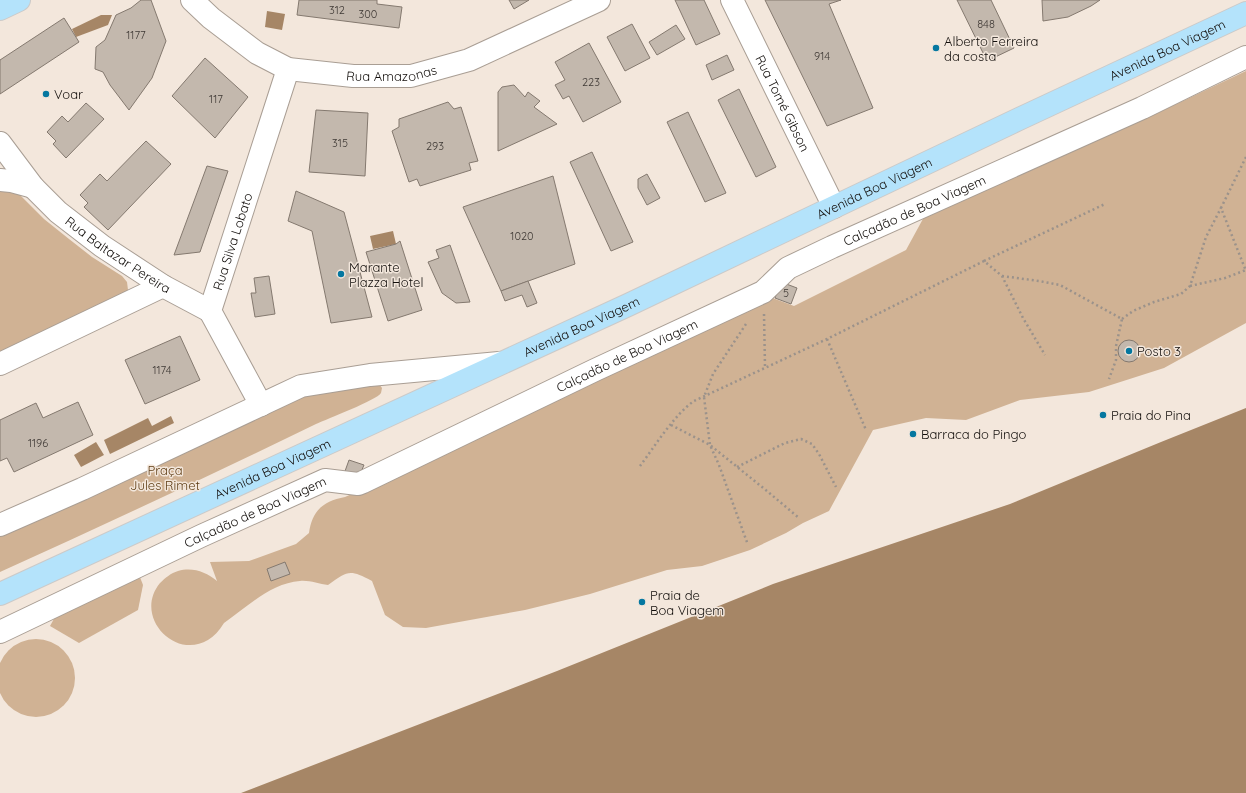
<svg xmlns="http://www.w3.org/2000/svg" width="1246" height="793" viewBox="0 0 1246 793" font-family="Quicksand,sans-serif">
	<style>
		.green { fill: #d0b294 }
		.water { fill: #a68666 }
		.building { fill: #c3b8ad; stroke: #84796f }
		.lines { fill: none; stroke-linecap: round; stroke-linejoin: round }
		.minor-casing { stroke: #a99e94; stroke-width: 24 }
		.major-casing { stroke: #cbcac9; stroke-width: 24 }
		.path { stroke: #9b928b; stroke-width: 2.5; stroke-dasharray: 2 3; stroke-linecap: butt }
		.minor { stroke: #fff; stroke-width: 22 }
		.major { stroke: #b4e3fb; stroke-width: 22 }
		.poi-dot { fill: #0477a0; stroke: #f3e7dc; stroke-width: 1.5 }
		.labels { text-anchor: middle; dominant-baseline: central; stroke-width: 3; stroke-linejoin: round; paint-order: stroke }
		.number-label { font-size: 11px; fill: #3e3834 }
		.poi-label { font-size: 13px; fill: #120e0b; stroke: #f3e7dc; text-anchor: start }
		.street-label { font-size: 13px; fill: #120e0b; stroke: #f3e7dc }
		.park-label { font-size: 13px; fill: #5e3c14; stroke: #f3e7dc }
	</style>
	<rect width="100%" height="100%" fill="#f3e7dc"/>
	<g class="green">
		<path d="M1246 71V323L1164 368 1089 392 1020 400 966 420 926 418 873 430 829 511 803 523 786 533 750 550 702 566 667 570 590 594 525 610 426 628 403 627 385 615 372 581C349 569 348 571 328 585 319 584 309 580 300 581 271 583 247 607 224 623 192 676 128 622 160 583 165 578 171 573 178 571 193 567 206 572 217 581L210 562 249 561 296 544 309 533C312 511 323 501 345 497L523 417 770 297 794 306 906 250 924 217 1147 118Z"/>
		<polygon points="0,189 20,195 44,219 69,239 92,257 122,276 127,282 128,290 127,294 0,355"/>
		<path d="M379 384 382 388 381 393C377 400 327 419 316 424 211 475 106 524 0 572V536L304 396Z"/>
		<polygon points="138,572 143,585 138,610 79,643 50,626 60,608"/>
		<circle cx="36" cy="678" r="39"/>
	</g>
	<g class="water">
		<polygon points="267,11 285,14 282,30 265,27"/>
		<polygon points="101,15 112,15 108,25 76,37 72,29"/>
		<polygon points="393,231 396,244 373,249 370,236"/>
		<polygon points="1246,408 1246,793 241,793 557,671 773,584 1010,504 1161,442"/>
		<polygon points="171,416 174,423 110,454 104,440 148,418 152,426"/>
		<polygon points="96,442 104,455 81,467 74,455"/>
	</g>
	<g class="building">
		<polygon points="141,0 151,0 166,41 152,78 129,110 110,85 103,72 95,69 96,47 105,40 116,15 131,8"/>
		<polygon points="299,0 377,0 377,4 402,7 399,28 297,15"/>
		<polygon points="509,0 529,0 514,9"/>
		<polygon points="675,0 704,0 720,34 696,45"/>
		<polygon points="765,0 841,0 829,4 873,108 827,126"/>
		<polygon points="957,0 991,0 1014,48 987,61"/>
		<polygon points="1042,0 1100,0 1091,6 1068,17 1043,21"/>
		<polygon points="64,18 79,42 0,94 0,60"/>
		<polygon points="632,24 650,58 625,71 607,37"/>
		<polygon points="676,25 685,39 657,55 649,42"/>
		<polygon points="589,43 621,102 583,122 569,96 563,99 555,85 565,80 555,62"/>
		<polygon points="727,55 734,70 712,80 706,65"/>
		<polygon points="205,58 248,97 215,138 172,96"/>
		<polygon points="514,85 525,97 528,92 540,101 534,107 557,124 498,151 498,92 502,87"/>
		<polygon points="739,89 776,167 756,177 718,100"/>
		<polygon points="448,102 454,109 461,107 478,161 469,163 471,170 420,186 417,179 409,182 392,131 399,127 399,119"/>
		<polygon points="86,103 104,119 66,158 53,144 56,141 47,132 62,116 68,122"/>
		<polygon points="316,110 368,113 365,176 309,172"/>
		<polygon points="688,112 726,193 705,202 667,122"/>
		<polygon points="146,141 171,164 108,230 84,207 88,203 80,195 100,174 107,181"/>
		<polygon points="592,152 633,242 611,251 570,162"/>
		<polygon points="207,166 228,171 200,252 174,255"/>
		<polygon points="647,174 660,198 647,205 638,188 638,179"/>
		<polygon points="553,176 575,264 501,291 463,207"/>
		<polygon points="296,191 344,212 372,317 331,323 312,231 288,221"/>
		<polygon points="400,241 422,310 388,321 366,252 396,244"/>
		<polygon points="450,245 470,302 456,303 442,293 428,262 439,258 436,250"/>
		<polygon points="269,276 275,314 255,317 251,293 256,293 254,278"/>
		<polygon points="528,281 537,303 527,307 522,295 505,301 501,291"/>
		<polygon points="781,282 797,288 791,304 775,298"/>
		<polygon points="180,336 200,380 145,404 125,360"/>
		<circle cx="1129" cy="351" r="11"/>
		<polygon points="78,402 93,435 14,472 7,458 0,461 0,420 36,403 43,418"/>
		<polygon points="349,460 364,465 358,479 344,474"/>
		<polygon points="285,562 290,574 271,581 267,569"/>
	</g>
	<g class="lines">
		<defs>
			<g id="minor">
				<path id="s1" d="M192 0 211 18 257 53 288 69 353 76H411L469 60 599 0"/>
				<path id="s2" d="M732 0 834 207"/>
				<path id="s3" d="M0 143 33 187 58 212 102 246 163 286 210 311"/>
				<polyline points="0,180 11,181 33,187"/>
				<polyline points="0,364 163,286"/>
				<path id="s4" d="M261 405 210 311 288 69"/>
				<polyline points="0,525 82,489 301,386 370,375 499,363"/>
				<path id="s5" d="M0 632 201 536 325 480 358 484 363 482 595 370 763 292 788 268 832 247 1142 108 1246 57"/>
			</g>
			<g id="major">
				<polyline points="0,9 19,0"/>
				<path id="s6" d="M0 594 628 305 1019 119 1246 13"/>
			</g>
		</defs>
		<use href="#minor" class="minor-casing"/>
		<use href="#major" class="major-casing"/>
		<g class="path">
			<polyline points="1246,157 1221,208 1246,271"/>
			<polyline points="984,261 1105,204"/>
			<polyline points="1002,276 1039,281 1060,285 1122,319 1116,346 1116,360 1109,379"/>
			<polyline points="1190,286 1225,278 1246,270"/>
			<polyline points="764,314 765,367"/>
			<polyline points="1122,319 1133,311 1154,302 1181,294 1190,286 1206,237 1221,208"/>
			<polyline points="746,324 713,374 704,397 710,445 719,465 748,545"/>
			<polyline points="827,339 866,430"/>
			<polyline points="671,425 710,445 767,491 799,518"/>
			<path d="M640 466C655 446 674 415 694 401L827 339 984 261 1002 276 1023 318 1045 355"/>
			<polyline points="737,467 785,443 801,439 812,444 819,454 836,487"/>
		</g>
		<use href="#minor" class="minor"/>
		<use href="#major" class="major"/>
	</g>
	<g class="poi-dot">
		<circle cx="936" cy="48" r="4"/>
		<circle cx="46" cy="94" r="4"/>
		<circle cx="341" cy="274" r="4"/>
		<circle cx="1129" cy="351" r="4"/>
		<circle cx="1103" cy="415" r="4"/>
		<circle cx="913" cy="434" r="4"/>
		<circle cx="642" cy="602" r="4"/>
	</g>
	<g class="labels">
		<g class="number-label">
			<text x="337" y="10">312</text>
			<text x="368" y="14">300</text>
			<text x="986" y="24">848</text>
			<text x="136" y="35">1177</text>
			<text x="822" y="56">914</text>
			<text x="591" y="82">223</text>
			<text x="216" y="99">117</text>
			<text x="340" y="143">315</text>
			<text x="435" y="146">293</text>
			<text x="522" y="236">1020</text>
			<text x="786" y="293">5</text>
			<text x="162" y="370">1174</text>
			<text x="38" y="443">1196</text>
		</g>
		<g class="poi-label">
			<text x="944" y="41">Alberto Ferreira<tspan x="944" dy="15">da costa</tspan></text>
			<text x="54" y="94">Voar</text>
			<text x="349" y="267">Marante<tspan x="349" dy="15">Plazza Hotel</tspan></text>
			<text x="1137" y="351">Posto 3</text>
			<text x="1111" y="415">Praia do Pina</text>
			<text x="921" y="434">Barraca do Pingo</text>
			<text x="650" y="595">Praia de<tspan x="650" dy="15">Boa Viagem</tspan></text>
		</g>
		<g class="street-label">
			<text stroke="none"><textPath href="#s6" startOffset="1288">Avenida Boa Viagem</textPath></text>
			<text stroke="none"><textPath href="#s1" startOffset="223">Rua Amazonas</textPath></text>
			<text stroke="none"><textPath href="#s2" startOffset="115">Rua Tomé Gibson</textPath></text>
			<text stroke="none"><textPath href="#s6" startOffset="964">Avenida Boa Viagem</textPath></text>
			<text stroke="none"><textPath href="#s5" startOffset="1014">Calçadão de Boa Viagem</textPath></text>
			<text stroke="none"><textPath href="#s4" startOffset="180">Rua Silva Lobato</textPath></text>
			<text stroke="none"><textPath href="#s3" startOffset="164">Rua Baltazar Pereira</textPath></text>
			<text stroke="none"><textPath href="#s6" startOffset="640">Avenida Boa Viagem</textPath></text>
			<text stroke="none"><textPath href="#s5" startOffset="690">Calçadão de Boa Viagem</textPath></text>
			<text stroke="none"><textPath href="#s6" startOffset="300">Avenida Boa Viagem</textPath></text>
			<text stroke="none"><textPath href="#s5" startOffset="282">Calçadão de Boa Viagem</textPath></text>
		</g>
		<g class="park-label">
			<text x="165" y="470">Praça<tspan x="165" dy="15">Jules Rimet</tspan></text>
		</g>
	</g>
</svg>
